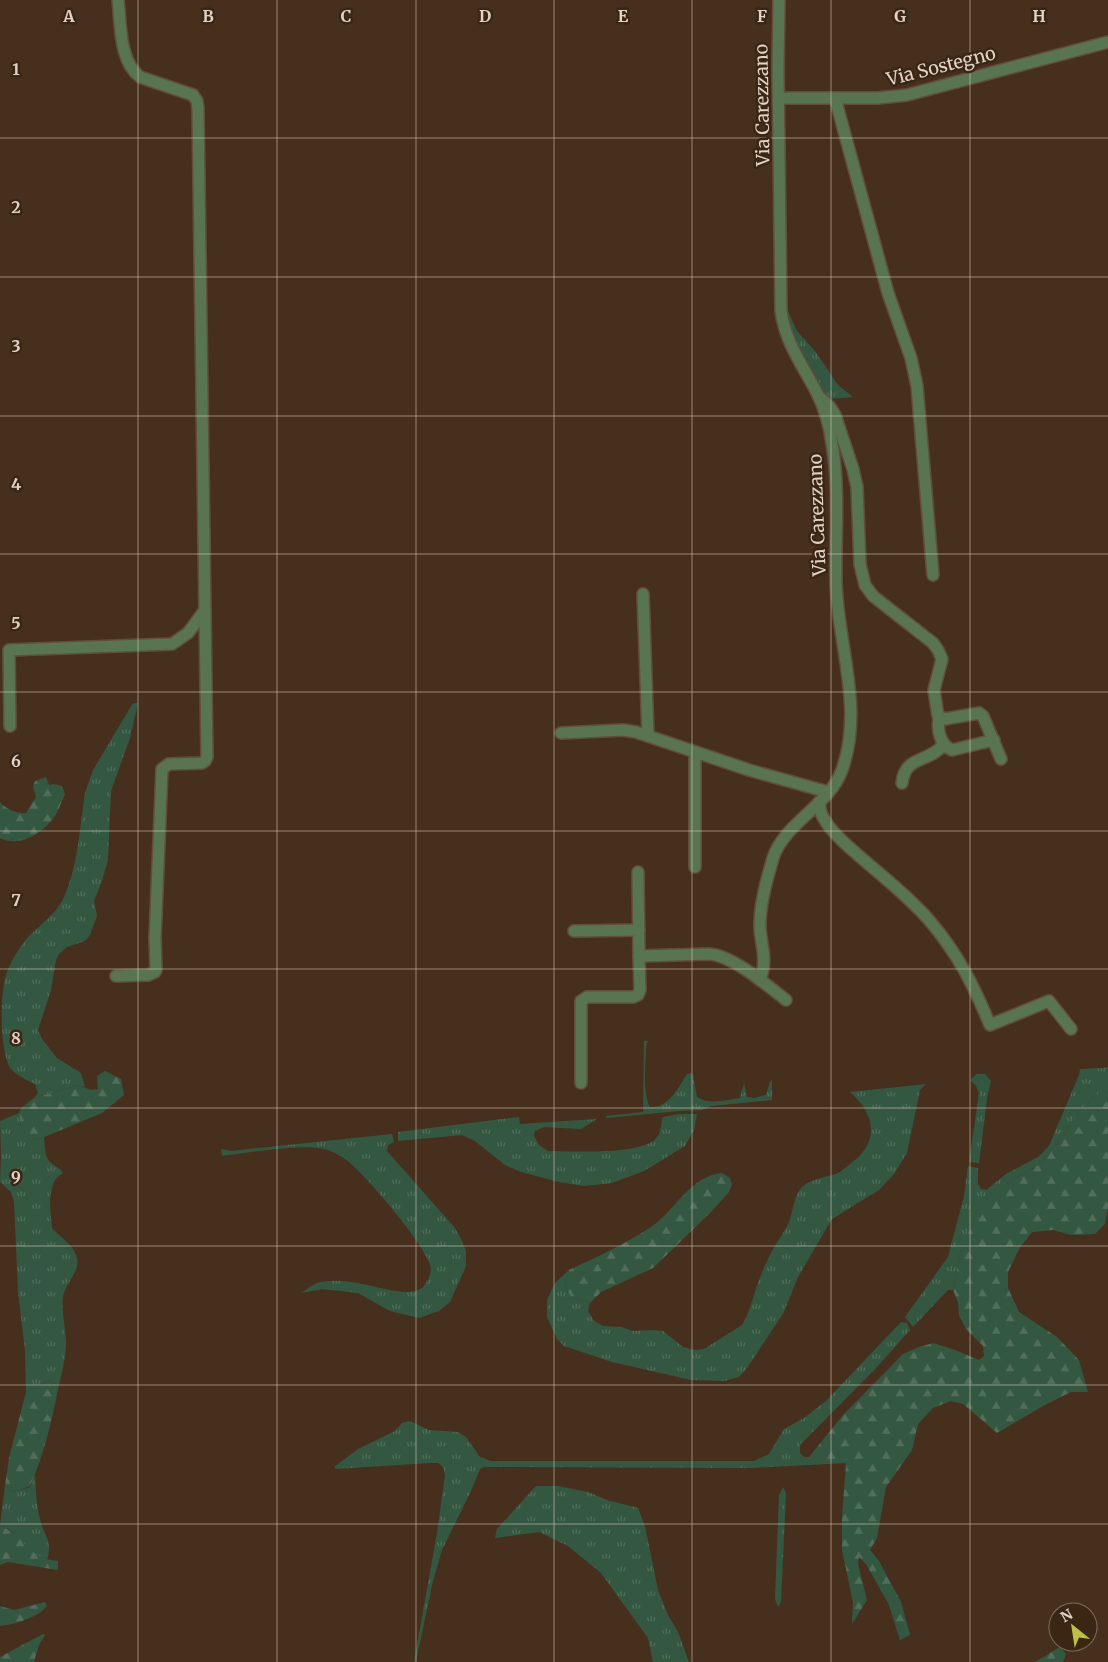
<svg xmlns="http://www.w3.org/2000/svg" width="1108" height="1662" viewBox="0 0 1108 1662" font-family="Merriweather,serif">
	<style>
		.grass { fill: url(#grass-tufts) }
		.forest { fill: url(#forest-firs) }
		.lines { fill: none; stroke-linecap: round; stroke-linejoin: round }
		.minor-casing { stroke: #624d3c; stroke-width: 14 }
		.minor { stroke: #587450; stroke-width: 11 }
		.grid { fill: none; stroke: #e1d2c7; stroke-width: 1; stroke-opacity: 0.55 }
		.labels { text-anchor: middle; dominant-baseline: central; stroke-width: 5; stroke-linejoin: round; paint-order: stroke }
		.street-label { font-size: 18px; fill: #e1d2c7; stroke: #3b2613 }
		.grid-label { font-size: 16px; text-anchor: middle; font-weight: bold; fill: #e1d2c7; stroke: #3b2613; stroke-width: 5; stroke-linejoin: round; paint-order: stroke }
	</style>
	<defs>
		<pattern id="grass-tufts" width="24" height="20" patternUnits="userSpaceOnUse" patternTransform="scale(1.25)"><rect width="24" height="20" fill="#345741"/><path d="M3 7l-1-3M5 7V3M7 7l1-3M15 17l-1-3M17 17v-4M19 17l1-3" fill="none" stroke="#516e5b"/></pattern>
		<pattern id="forest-firs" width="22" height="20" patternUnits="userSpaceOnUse" patternTransform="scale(1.25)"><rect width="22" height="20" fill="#345741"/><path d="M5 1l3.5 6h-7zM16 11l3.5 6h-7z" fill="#516e5b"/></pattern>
	</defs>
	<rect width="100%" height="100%" fill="#46301d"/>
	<g class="grass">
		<polygon points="787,309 797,331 815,351 838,385 853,397 830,399 825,396 814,382 787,328"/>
		<path d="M133 703H138L130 738 111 791 108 860 102 881 94 901 97 916 90 935 85 941 67 947 59 954 56 960 51 990 38 1030 42 1039 57 1058 81 1073 85 1087 78 1085 34 1098 38 1093 35 1084C27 1080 17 1076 10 1068 0 1050 0 1001 5 979 8 966 16 953 24 942 37 926 55 917 64 897 78 866 80 826 85 793L93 770Z"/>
		<path d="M644 1041H648L646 1046C646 1062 642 1093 650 1107 669 1108 678 1088 687 1074L691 1073 693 1075 697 1097C708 1105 727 1100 740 1098L744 1083 747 1097 754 1098 766 1095 770 1082 772 1080V1100L711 1106 702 1110 679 1111 606 1118V1116L643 1112Z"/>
		<polygon points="1108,1067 1108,1091 1100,1092 1080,1110 1062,1138 1040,1164 1008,1183 961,1248 953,1290 948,1290 913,1327 905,1317 948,1257 964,1196 968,1166 978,1168 978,1184 981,1189 986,1190 1006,1174 1038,1157 1049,1146 1079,1075 1080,1069 1103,1068"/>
		<polygon points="977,1074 985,1074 991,1081 987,1098 979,1163 969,1162 979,1093 976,1086 970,1080"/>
		<path d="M926 1084 920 1090 907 1153 894 1174 879 1190 832 1219 798 1277 784 1312 747 1368 739 1377 724 1381 691 1380 612 1362 564 1346 557 1339 547 1317V1300L555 1283 569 1270 565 1287 571 1297 590 1303 588 1311 594 1321 603 1326 621 1327 633 1331 652 1330 663 1331 683 1347 695 1350 704 1349 742 1325 747 1316C754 1296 760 1274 770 1255 775 1244 784 1234 789 1222 793 1211 794 1195 802 1187 812 1178 826 1178 838 1173 842 1171 846 1167 850 1164 880 1142 876 1115 850 1092Z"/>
		<path d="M19 1113C21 1130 20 1133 37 1140L44 1137C45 1145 44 1156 50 1162 55 1167 60 1167 63 1173 59 1176 54 1179 53 1185 48 1198 51 1215 52 1228 61 1238 74 1245 77 1258 80 1272 65 1283 63 1297 61 1309 66 1330 66 1343 66 1357 62 1372 59 1385L49 1381 26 1392 25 1351 18 1291 14 1202 11 1192 0 1182 1 1156 0 1121Z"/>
		<path d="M679 1114H697L694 1130 685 1146 644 1171 612 1183 584 1186 559 1182 521 1172 505 1165 475 1141 462 1135 398 1141V1132L519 1117 520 1124 597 1119 581 1129 544 1127 535 1131 534 1136 539 1145 548 1151C570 1151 647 1156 658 1136 661 1130 661 1122 663 1117Z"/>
		<path d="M392 1134 394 1142 388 1145 387 1151 455 1228 462 1241 466 1251V1266L450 1302 439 1311 419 1318 390 1311 358 1293 322 1289 301 1293C306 1290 312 1285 317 1283 331 1279 349 1281 362 1284 377 1286 408 1298 422 1288 427 1283 431 1275 431 1268 429 1249 362 1170 345 1159 340 1155 333 1152 328 1150 306 1142 248 1153 222 1156L221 1149 231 1151Z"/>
		<polygon points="901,1322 907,1323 910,1330 878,1366 800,1445 800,1453 804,1457 809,1457 809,1465 752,1468 484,1467 480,1469 471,1491 442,1550 433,1581 416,1661 414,1662 437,1533 445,1475 443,1467 438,1463 429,1463 336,1469 334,1467 358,1449 395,1431 402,1423 410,1421 429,1430 458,1432 466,1437 480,1457 491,1461 754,1461 769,1454 784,1429 804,1418 826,1401"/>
		<path d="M35 1475C36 1490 36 1504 40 1519 44 1537 53 1539 47 1560L34 1554 9 1529 0 1526 5 1486 13 1492 30 1487Z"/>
		<polygon points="536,1486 558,1486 588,1492 607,1500 638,1508 645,1526 658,1590 668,1615 678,1632 689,1662 653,1662 648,1638 601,1573 568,1546 539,1532 495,1538 497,1529"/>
		<polygon points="783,1487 786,1493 781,1602 778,1607 775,1599 779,1496"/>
	</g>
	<g class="forest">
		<path d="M46 777 49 785 54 784 62 786 65 794C62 801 59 809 55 816 43 833 20 848 0 838V802C6 809 17 814 26 813L36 797 33 786 35 781Z"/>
		<polygon points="105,1071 121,1079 124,1095 102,1113 37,1140 25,1135 21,1129 19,1113 21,1108 34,1098 78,1085 91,1090 98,1089 97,1076"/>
		<polygon points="1108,1091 1108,1208 1105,1224 1095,1234 1071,1235 1053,1230 1032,1232 1019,1249 1008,1272 1008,1288 1019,1312 1057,1337 1079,1360 1088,1392 1071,1392 1043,1406 997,1433 963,1404 951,1401 933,1408 918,1424 912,1450 886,1487 877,1538 870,1550 879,1561 901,1602 910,1635 900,1640 889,1605 866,1564 859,1557 858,1564 867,1600 852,1624 853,1602 842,1550 842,1518 846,1463 809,1465 809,1457 844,1414 903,1354 919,1347 933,1343 955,1350 979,1360 984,1356 983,1346 966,1329 959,1315 958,1302 953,1290 961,1248 981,1212 1008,1183 1040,1164 1062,1138 1080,1110 1100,1092"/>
		<path d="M722 1173 730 1178 732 1184 729 1192 711 1212 653 1268 601 1292 590 1303 571 1297 565 1287 569 1270C597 1257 625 1244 651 1227 675 1211 690 1176 722 1173Z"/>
		<path d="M49 1381 59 1385C52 1419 44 1455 30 1486L13 1492 5 1486 9 1458 26 1392Z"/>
		<path d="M0 1526C26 1534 24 1558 58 1561V1570L8 1562 0 1565Z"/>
		<path d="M45 1602 47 1606C37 1618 15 1624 0 1626V1606L14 1610Z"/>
		<polygon points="43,1634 45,1635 39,1645 34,1662 0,1662 0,1657"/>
		<polygon points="1060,1647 1066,1654 1063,1662 1035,1662"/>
	</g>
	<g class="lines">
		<defs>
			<g id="minor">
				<polyline points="779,98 878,98 907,95 1108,42"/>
				<polyline points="835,98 888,293 911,358 917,386 933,575"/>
				<polyline points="822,399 830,407 835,415 853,469 857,487 860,564 865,585 873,596 933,643 938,650 942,659 934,690 938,716 945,719 979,713 983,716 1001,759"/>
				<polyline points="643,594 648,735"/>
				<path d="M939 718C937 730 940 745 952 750L994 740"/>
				<polyline points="10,726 9,650 172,644 188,633 205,610"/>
				<polyline points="561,733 623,730 636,732 749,770 828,792"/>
				<polyline points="695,752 695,867"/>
				<path d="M902 783C905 755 929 763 943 745"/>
				<path d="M819 802C820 807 820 812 823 817 832 834 850 848 865 861 887 880 910 898 929 920 958 954 973 984 990 1025L1049 1001 1071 1029"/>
				<path d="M638 872 639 956 709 954C732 955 768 986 786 1000"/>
				<polyline points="574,931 639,930"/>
				<path d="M116 976 148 975 155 972 156 970 155 938 162 769 169 764 202 763 205 761 207 757 198 109 197 101 193 95 140 77C119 61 121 25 118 0"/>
				<path d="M760 980C769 956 759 944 760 921 761 900 767 879 773 858 785 822 829 806 842 770 864 708 838 646 836 583 835 536 840 490 832 444 830 427 825 409 817 393 803 366 785 342 781 311L778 69 779 0"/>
				<polyline points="581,1083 581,1001 587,997 633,997 638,995 640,990 639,956"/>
			</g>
		</defs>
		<use href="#minor" class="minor-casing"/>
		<use href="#minor" class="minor"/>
	</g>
	<path class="grid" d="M138 0V1662M277 0V1662M416 0V1662M554 0V1662M692 0V1662M831 0V1662M970 0V1662M0 138H1108M0 277H1108M0 416H1108M0 554H1108M0 692H1108M0 831H1108M0 969H1108M0 1108H1108M0 1246H1108M0 1385H1108M0 1524H1108"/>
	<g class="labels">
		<g class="street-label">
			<text transform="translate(941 66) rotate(-14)">Via Sostegno</text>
			<text transform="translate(762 105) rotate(-91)">Via Carezzano</text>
			<text transform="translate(817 515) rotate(-92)">Via Carezzano</text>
		</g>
	</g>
	<g class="grid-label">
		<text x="69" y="22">A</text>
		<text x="208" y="22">B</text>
		<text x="346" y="22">C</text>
		<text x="485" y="22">D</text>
		<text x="623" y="22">E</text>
		<text x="762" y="22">F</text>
		<text x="900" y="22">G</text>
		<text x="1039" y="22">H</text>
		<text x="16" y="75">1</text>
		<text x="16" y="213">2</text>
		<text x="16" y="352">3</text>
		<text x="16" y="490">4</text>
		<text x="16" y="629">5</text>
		<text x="16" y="767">6</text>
		<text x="16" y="906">7</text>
		<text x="16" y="1044">8</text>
		<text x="16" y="1183">9</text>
	</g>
	<g transform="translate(1073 1627) rotate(330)"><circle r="24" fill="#3b2613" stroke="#7d6b5b"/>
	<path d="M0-4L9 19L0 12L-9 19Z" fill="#bbc045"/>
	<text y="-8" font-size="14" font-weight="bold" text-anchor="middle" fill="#e1d2c7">N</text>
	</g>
</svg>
